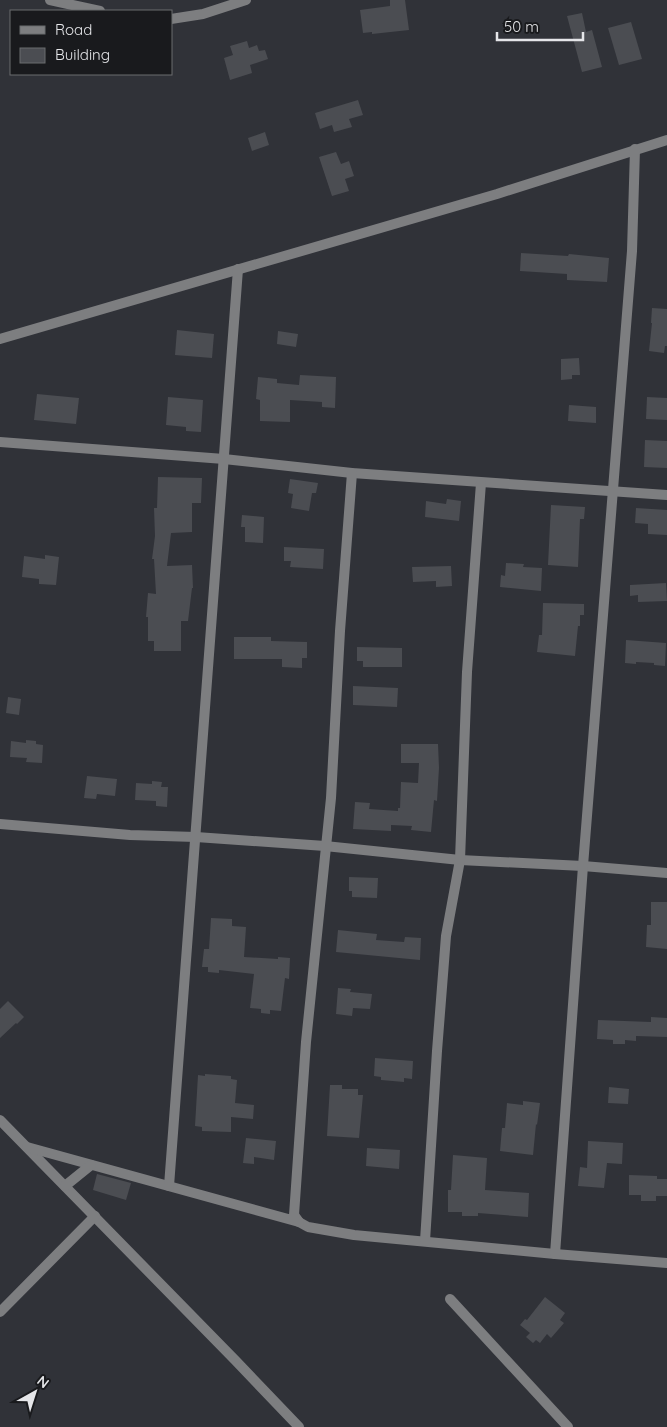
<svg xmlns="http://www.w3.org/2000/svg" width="667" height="1427" viewBox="0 0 667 1427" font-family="Quicksand,sans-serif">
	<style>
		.building { fill: #4b4d52 }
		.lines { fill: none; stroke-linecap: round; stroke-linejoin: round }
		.minor { stroke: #7d7e80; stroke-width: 10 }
	</style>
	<rect width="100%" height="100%" fill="#303238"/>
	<g class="building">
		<polygon points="390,0 405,0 409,30 372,34 372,32 363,33 360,10 390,6"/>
		<polygon points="582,13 586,32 592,30 602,67 582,72 567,16"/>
		<polygon points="631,22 642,59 619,65 608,28"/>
		<polygon points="247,41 249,48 257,45 259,51 265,50 268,59 250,65 252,73 230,80 224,58 233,55 230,46"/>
		<polygon points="358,100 363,115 349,119 352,127 334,132 332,125 320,129 315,113"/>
		<polygon points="265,132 269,145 252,151 248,138"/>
		<polygon points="336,152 341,164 349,161 354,176 345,179 349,191 332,196 319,157"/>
		<polygon points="521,253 568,256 569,254 609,258 607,282 567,280 567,274 520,271"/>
		<polygon points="652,308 667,309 667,346 665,346 664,353 649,351 652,323 651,323"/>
		<polygon points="177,330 214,334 212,358 175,355"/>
		<polygon points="278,331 298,334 296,347 277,344"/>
		<polygon points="579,358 580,375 572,375 572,379 561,380 561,359"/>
		<polygon points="300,375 336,377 335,408 322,407 322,402 290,400 290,422 260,421 260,400 256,399 258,377 277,379 277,383 299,385"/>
		<polygon points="37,394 79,398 76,424 34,420"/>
		<polygon points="168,397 203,400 201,432 186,431 186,427 166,425"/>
		<polygon points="647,397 667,398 667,420 646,419"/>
		<polygon points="569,405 596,407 596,423 568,421"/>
		<polygon points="645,440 667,441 667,468 644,467"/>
		<polygon points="158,477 202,478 201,503 192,503 192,532 171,533 167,566 192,565 193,588 192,588 188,621 181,621 181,651 154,651 154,641 148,641 148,617 146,617 148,593 156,594 154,559 152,559 155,536 154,508 157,508"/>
		<polygon points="290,479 318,483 316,493 312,493 309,511 291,508 293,494 288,493"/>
		<polygon points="447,499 461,501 459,521 425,517 426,501 446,504"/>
		<polygon points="551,505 585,507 584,519 580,519 578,567 548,565"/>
		<polygon points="636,508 667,510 667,535 648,534 648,524 635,523"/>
		<polygon points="242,515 264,517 263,543 245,542 245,527 241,527"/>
		<polygon points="284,547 324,549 323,569 290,567 291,561 284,561"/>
		<polygon points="45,555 59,557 56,585 39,584 39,579 22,577 24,556 45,559"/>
		<polygon points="506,563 524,564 523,567 542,568 541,591 500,587 501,575 505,576"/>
		<polygon points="451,566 452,586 436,587 436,581 413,582 412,567"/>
		<polygon points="666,583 667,601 638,602 638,595 630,596 630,585"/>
		<polygon points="543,603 584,604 584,615 580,615 580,626 578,626 575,656 537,652 539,635 542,635"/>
		<polygon points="234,637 271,637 271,641 307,642 307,658 302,658 302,668 282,667 282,659 234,659"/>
		<polygon points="626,640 666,643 665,666 654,665 654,663 636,662 636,664 625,663"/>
		<polygon points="357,647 402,648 402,667 363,667 363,661 357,661"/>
		<polygon points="353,686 398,688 397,707 353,705"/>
		<polygon points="8,697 21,699 19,715 6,713"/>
		<polygon points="26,740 36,741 36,744 43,745 42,763 26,762 27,758 10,757 11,741 26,743"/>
		<polygon points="401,744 438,744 439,768 437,801 434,800 431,832 411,830 412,826 391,825 391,831 353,829 355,802 370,803 369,809 398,811 398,808 400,808 401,782 418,783 419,763 401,763"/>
		<polygon points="87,776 117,779 115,796 97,794 96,799 84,798"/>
		<polygon points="152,781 162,782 161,787 168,787 167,807 156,806 156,801 135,800 136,783 152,784"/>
		<polygon points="349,877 378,878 377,898 352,897 352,891 349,891"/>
		<polygon points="651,902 667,902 667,949 646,947 647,925 651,925"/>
		<polygon points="211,918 232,919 232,926 246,927 244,957 278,959 278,957 290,958 289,979 285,978 281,1011 270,1010 270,1014 261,1013 261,1009 250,1008 254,974 219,970 219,973 208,972 208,967 202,967 204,949 209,949"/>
		<polygon points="338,930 377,934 376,940 404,942 405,937 421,938 420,960 336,952"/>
		<polygon points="338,988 351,989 350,992 372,994 370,1009 353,1008 352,1016 336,1014"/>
		<polygon points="8,1001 24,1017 17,1024 16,1023 0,1038 0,1009"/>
		<polygon points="651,1017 667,1018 667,1037 636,1036 636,1041 625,1040 625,1044 613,1044 613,1040 597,1039 598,1020 651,1022"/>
		<polygon points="375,1058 413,1061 412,1079 404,1078 404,1082 381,1080 381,1077 374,1076"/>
		<polygon points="205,1074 231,1076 231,1079 237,1080 235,1103 254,1105 253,1119 231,1117 231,1132 202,1131 202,1127 195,1126 198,1075 205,1076"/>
		<polygon points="330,1085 342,1085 342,1089 358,1089 358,1095 363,1095 359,1138 327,1136"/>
		<polygon points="609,1087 629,1089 628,1104 608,1103"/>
		<polygon points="523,1101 540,1103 537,1125 536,1124 533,1155 500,1151 502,1128 505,1128 507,1103 523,1105"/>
		<polygon points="246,1138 276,1141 274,1160 254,1157 254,1164 243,1163"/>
		<polygon points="588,1141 623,1143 622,1164 607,1163 604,1188 578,1186 580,1167 587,1168"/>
		<polygon points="367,1148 400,1150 399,1169 366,1166"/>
		<polygon points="453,1155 487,1158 485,1190 529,1193 528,1217 478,1213 478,1216 462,1216 462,1212 448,1212 448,1190 451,1190"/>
		<polygon points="97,1174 131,1183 126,1200 93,1190"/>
		<polygon points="629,1175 657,1176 657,1179 667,1179 667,1196 656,1196 656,1201 641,1201 641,1195 629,1195"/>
		<polygon points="545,1297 565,1313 560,1320 564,1323 551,1338 547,1334 540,1343 536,1340 533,1343 526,1337 530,1333 520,1325 525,1319 527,1320"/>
	</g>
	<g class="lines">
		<g class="minor">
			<polyline points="50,0 100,11"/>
			<polyline points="171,19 203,14 246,0"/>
			<polyline points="0,339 497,194 667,140"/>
			<polyline points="0,442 224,459 352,473 667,495"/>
			<polyline points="0,824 130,835 196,837 325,846 460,860 583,866 667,873"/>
			<polyline points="0,1120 235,1360 299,1427"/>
			<polyline points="27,1147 299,1222 308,1227 354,1235 555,1254 667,1263"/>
			<polyline points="65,1186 91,1165"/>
			<polyline points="169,1186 238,269"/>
			<polyline points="299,1222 294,1215 306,1042 331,798 340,631 352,473"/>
			<polyline points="425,1241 437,1051 446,936 460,860 467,672 481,483"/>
			<polyline points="555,1254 583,866 632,251 635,149"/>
			<polyline points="450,1299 568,1427"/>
			<polyline points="0,1312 95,1216"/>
		</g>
	</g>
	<rect x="10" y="10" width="162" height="65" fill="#191a1d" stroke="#6b6c6f"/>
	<rect x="20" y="26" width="25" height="8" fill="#7d7e80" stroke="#6b6c6f"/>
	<text x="55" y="35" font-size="15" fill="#e5e6e9">Road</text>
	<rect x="20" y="48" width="25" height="15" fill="#4b4d52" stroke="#6b6c6f"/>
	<text x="55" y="60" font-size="15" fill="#e5e6e9">Building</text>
	<g transform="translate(35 1392) rotate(39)" stroke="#191a1d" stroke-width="4" paint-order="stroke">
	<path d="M0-4L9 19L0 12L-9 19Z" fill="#e5e6e9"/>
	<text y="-8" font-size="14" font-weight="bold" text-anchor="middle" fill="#e5e6e9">N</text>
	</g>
	<path d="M497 32v8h86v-8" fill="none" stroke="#e5e6e9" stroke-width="2.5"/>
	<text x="504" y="32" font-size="15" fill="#e5e6e9" stroke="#191a1d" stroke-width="4" paint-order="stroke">50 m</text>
</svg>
